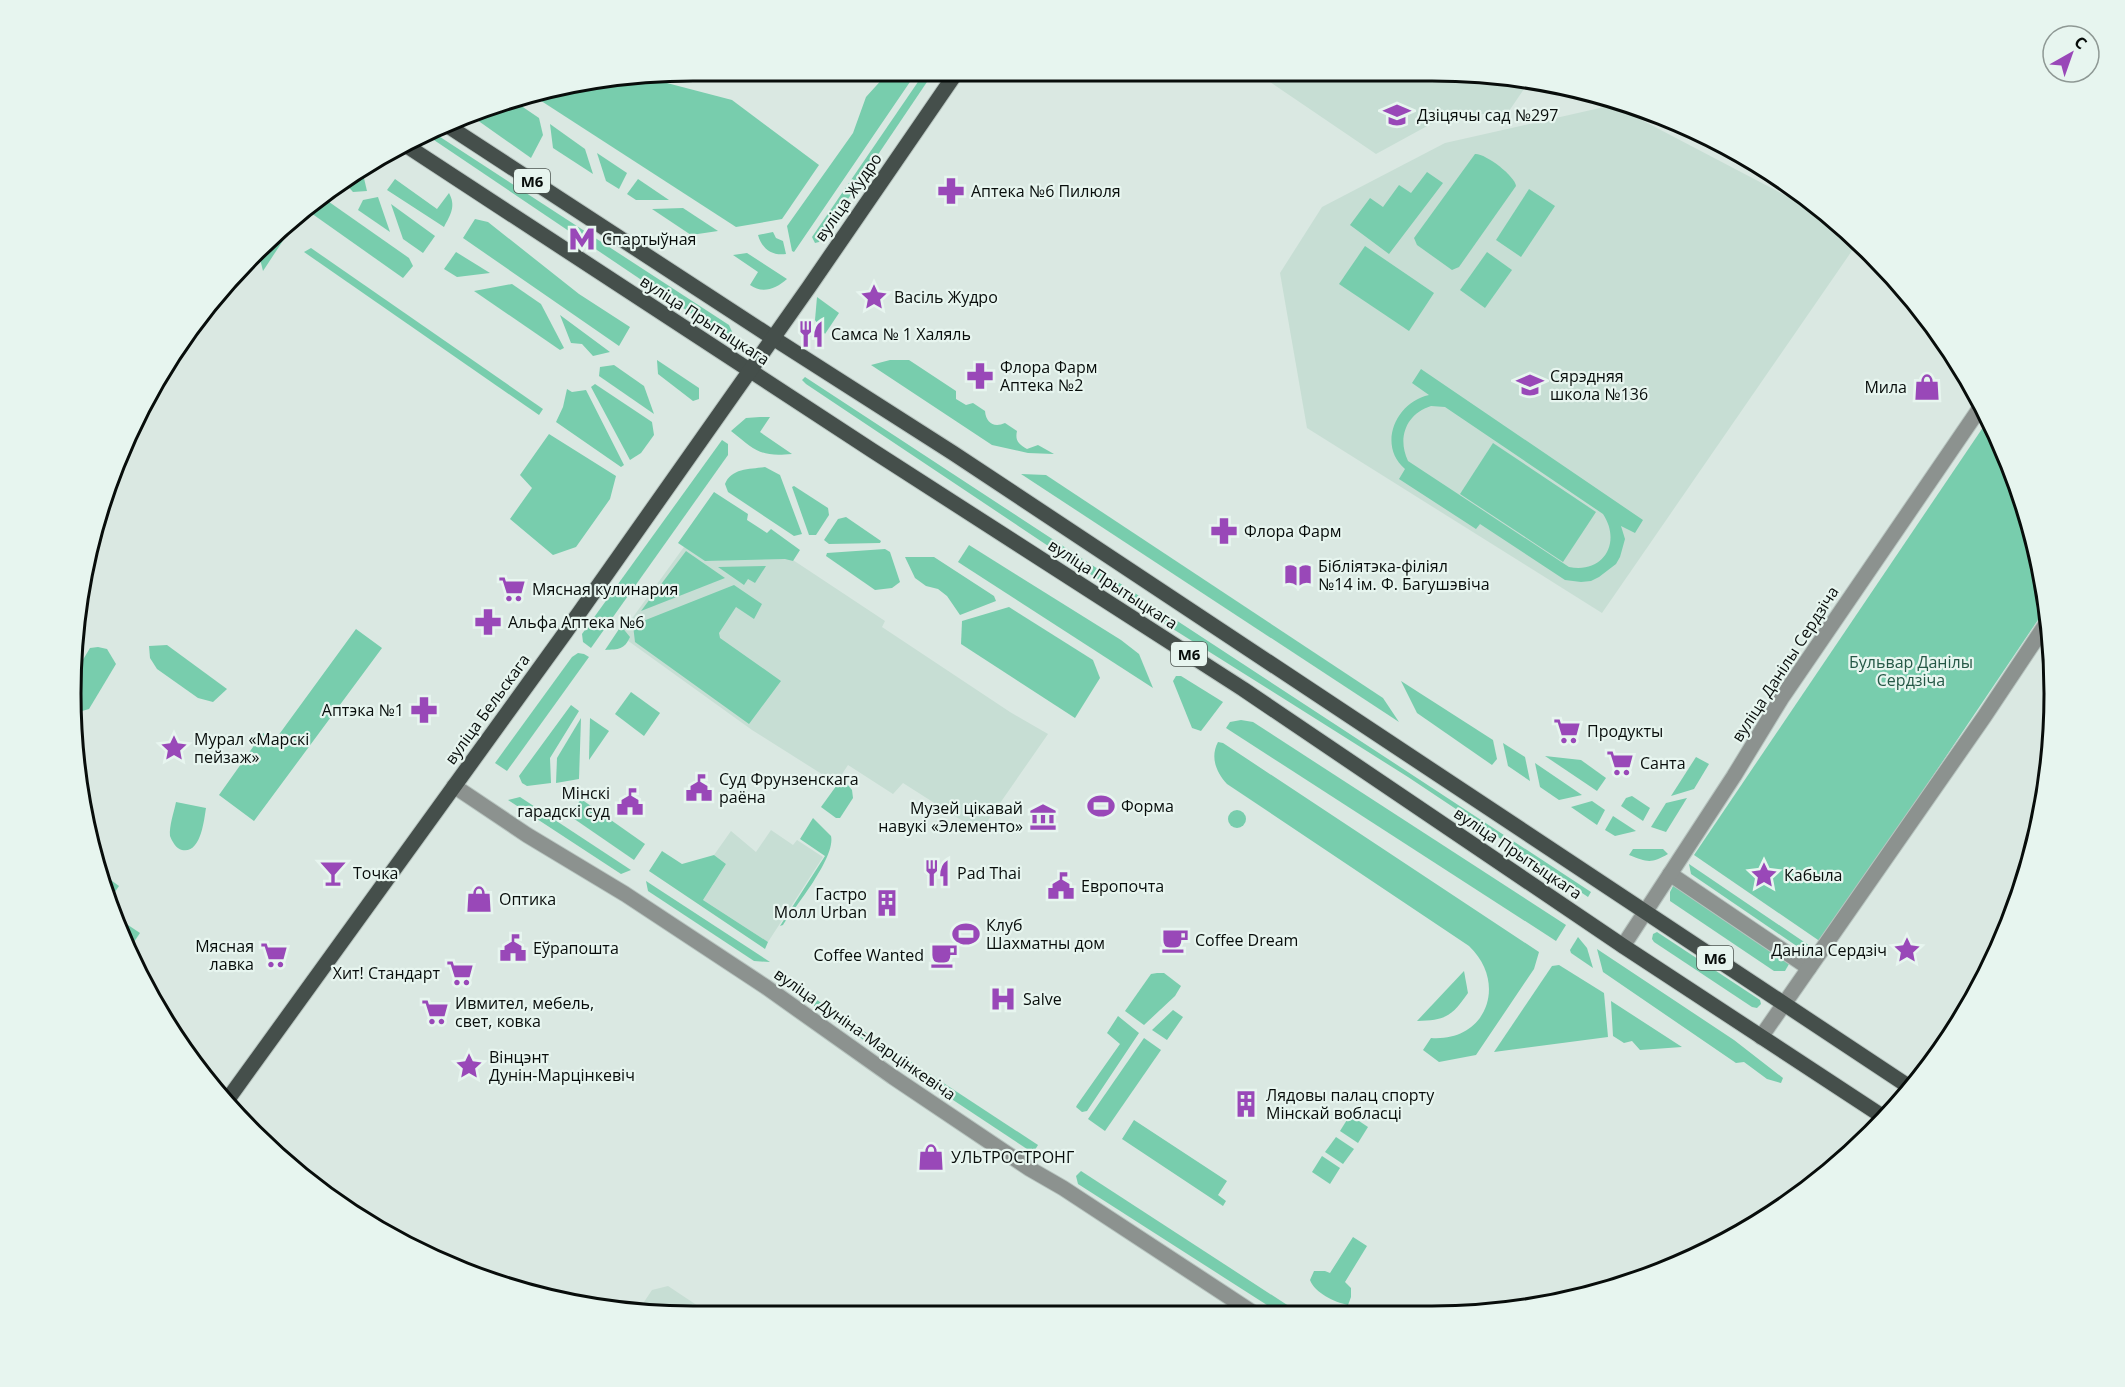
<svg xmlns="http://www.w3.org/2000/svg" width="2125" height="1387" viewBox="0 0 2125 1387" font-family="'Open Sans',sans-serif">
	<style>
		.built { fill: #c7ded4 }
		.green { fill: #78cdad; fill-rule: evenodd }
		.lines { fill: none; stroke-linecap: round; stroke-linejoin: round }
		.minor-casing { stroke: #b8c5c0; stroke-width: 17 }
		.major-casing { stroke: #b8c5c0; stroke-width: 17 }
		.minor { stroke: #8c928f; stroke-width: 15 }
		.major { stroke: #454f4b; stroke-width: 15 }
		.labels { text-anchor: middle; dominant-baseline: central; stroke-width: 4.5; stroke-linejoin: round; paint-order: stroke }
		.shield { fill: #e7f5ef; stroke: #4b534f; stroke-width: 1.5 }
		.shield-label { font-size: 15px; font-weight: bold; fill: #080d0b }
		.poi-label { font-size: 16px; fill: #080d0b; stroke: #e7f5ef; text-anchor: start }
		.street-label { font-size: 16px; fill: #080d0b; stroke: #e7f5ef }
		.park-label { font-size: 16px; fill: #255846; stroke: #e7f5ef }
		.rim { fill: none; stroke: #080d0b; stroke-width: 3 }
	</style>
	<rect width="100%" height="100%" fill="#dae8e2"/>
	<g class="built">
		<polygon points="1270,76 1513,76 1530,80 1509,111 1440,119 1376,154 1267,80"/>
		<polygon points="1613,105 1842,225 1858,242 1602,613 1307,428 1280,273 1322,207 1445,143"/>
		<polygon points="713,507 885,621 882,627 1010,712 1048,734 980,832 903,783 893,794 848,765 836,783 752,730 620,635"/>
		<polygon points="771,830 793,845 797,840 823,857 768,942 703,900 726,864 714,855 731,831 756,852"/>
		<polygon points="668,1286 707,1312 638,1311 652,1290"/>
	</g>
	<g class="green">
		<polygon points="612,76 640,76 732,100 819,165 782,219 736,227 532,95"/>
		<polygon points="885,76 914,76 794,252 792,251 787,226 853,133 866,97"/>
		<polygon points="922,76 931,76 819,242 815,243 812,237"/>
		<polygon points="511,99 539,118 543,135 531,158 470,115 494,103"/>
		<polygon points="550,124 585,149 593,174 553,148"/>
		<polygon points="434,133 729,325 733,334 726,337 428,136"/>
		<polygon points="597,153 627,173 619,189 606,181"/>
		<path d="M1475 154C1485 153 1515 176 1516 186L1459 267 1452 270 1417 245 1414 238Z"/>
		<polygon points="358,170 363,174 367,191 353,192 342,180"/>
		<polygon points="1427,172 1443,183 1389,254 1350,225 1370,198 1383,207 1399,185 1411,193"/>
		<path d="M395 179 437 209 449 193C456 206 451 214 444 227L387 190Z"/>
		<polygon points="638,179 669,200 636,200 627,194"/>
		<polygon points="1529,189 1555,206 1521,257 1496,240"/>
		<polygon points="322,197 409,258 413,266 403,278 311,213"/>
		<polygon points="378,197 390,232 358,210 363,200"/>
		<polygon points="391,204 435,236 423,253 403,239"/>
		<polygon points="683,208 718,231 691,235 652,209"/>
		<polygon points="475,219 488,222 579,294 630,327 619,346 463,238"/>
		<polygon points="282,229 288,233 263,271 260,259 276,234"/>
		<path d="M773 232 776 238 783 241 786 254C772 256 762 249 758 235Z"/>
		<polygon points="1365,246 1434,293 1409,331 1339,284"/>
		<polygon points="311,248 543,409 539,415 304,252"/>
		<polygon points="456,252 490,273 457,277 444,269"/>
		<polygon points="1487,252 1512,270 1485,308 1460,290"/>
		<path d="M747 253 787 279C776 289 762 294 750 285L758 272 733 255Z"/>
		<polygon points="512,284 541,304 564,348 560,350 474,291"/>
		<polygon points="817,297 839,313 825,334 815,320"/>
		<polygon points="560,315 610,352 593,356 582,344 571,343"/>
		<polygon points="657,360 699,388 699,399 693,401 658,374"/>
		<path d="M890 360H909L956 391V399L966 405 973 403 985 411C986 423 994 428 1005 423L1017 431C1015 440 1018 444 1027 449L1038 445 1054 454 1028 453 992 445 871 365Z"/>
		<polygon points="614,365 644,386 654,414 599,376 600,367"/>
		<path d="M1421 369 1643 520 1635 533 1621 526 1625 539 1620 557 1616 564 1599 577 1591 581 1581 582 1565 580 1480 524 1476 529 1399 479 1405 469C1377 445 1396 402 1429 395L1412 383ZM1431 406 1445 407 1603 514C1622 543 1603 574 1569 567L1408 461C1397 438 1406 414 1431 406Z"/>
		<polygon points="805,377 1591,892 1588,897 1408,777 1165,624 806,384 802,380"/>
		<polygon points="595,384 652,422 654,435 641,453 630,460 591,387"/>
		<polygon points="567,389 572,392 586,390 624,465 621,467 556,422 563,407"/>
		<path d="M760 417H770L760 432 792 454C760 457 756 451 731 431L746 418Z"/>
		<polygon points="1990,417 2033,532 2046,608 1821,942 1694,855"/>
		<polygon points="549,434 616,476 610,499 576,547 553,555 510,519 532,488 520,475"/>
		<polygon points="722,440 728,444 728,455 591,648 583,642 582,634"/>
		<polygon points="1493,443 1596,512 1563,562 1460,494"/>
		<path d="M765 467 780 475 802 534 794 536 728 492 725 484C731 468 750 469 765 467Z"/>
		<polygon points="1021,474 1046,475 1383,698 1399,722"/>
		<polygon points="794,486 828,508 829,515 816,535 809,535 792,487"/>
		<polygon points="714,492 748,514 747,520 767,533 771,529 800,550 793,561 785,559 705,561 678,543"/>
		<polygon points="846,517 881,541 880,543 829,544 824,540 838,519"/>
		<polygon points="969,545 1121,640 1139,654 1153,688 958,562"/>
		<polygon points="885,549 890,552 900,582 892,588 875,590 826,556 827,553"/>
		<polygon points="686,551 725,578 641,611"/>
		<polygon points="905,557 934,557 994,596 996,601 960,615 947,596 938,589 926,586 915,578"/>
		<polygon points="766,566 755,583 748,579 744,585 718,567"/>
		<polygon points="734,585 762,604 754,619 736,607 719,633 720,638 781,681 749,724 635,642 633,625"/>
		<polygon points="1009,607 1093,660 1100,678 1075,718 961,644 962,621"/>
		<path d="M621 626 630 637C624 650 619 649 605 650Z"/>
		<polygon points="356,629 382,648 254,821 219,795 263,733 275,740"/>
		<polygon points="167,645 227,689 213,702 198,698 157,669 150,658 149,646"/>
		<polygon points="98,647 107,649 116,664 89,709 82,711 73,709 72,678 90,648"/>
		<polygon points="578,653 584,654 589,657 507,771 495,763 572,657"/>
		<polygon points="1176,676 1181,676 1223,702 1201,731 1192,728 1173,681"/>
		<polygon points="1401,681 1493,740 1497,759 1492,765 1417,713"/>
		<polygon points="631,692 660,713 644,736 615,714"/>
		<polygon points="571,705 579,711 550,758 551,783 527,786 522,783 519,776"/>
		<polygon points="581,718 579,779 556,783 557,758"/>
		<polygon points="590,718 609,731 589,760"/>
		<polygon points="1241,720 1253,722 1566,925 1556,941 1226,728 1230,722"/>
		<path d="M1218 742 1223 743 1539 952 1534 969 1476 1055 1439 1062 1423 1050 1431 1038C1487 1042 1508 983 1469 946L1227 784C1216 772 1210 757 1218 742Z"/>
		<polygon points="1503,743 1525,757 1530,781 1508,766"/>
		<polygon points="1545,756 1581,760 1606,778 1597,791"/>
		<polygon points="1696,757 1709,764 1694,789 1671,796"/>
		<polygon points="1535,763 1582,795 1559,800 1540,787"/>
		<polygon points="842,778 852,790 853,798 840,818 836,818 821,807"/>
		<polygon points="1632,796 1650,808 1643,821 1621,806 1626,798"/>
		<polygon points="520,797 631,870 621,874 508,800"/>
		<polygon points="1687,798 1666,832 1651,827 1666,803"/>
		<polygon points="581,799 645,844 634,860 570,816"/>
		<polygon points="1592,801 1605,810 1597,825 1571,807"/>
		<path d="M176 802 206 808C204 820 201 854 182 850 176 849 172 841 170 836 169 826 174 812 176 802Z"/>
		<circle cx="1237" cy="819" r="9"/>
		<polygon points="1613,816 1636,831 1615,836 1605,830"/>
		<path d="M813 818 831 836C836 857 795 907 783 925L780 926 825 856 800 839Z"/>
		<path d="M1633 849H1663L1668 854C1651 864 1647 862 1629 855Z"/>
		<polygon points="662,851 682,864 714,855 726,864 703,900 768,942 765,949 649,871"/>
		<polygon points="1689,864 1810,946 1798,947 1691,874"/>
		<polygon points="97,870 119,886 108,902"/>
		<polygon points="646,881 770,962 754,961 648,891"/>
		<polygon points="1673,886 1680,886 1783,955 1789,964 1785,971 1774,971 1670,901 1670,892"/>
		<polygon points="119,919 140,933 128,951 115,924"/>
		<polygon points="1657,932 1760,1000 1761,1004 1757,1008 1752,1007 1654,942 1652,939 1653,934"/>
		<polygon points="1578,937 1587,948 1593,968 1571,953 1570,950"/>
		<polygon points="1597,949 1734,1040 1783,1078 1781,1083 1767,1079 1744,1062 1736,1063 1603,972"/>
		<polygon points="1559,965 1604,993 1608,1037 1494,1052 1552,966"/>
		<path d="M1464 971 1468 993C1451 1017 1446 1020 1417 1021Z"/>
		<polygon points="1157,973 1164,973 1181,986 1175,996 1144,1025 1125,1011 1151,974"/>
		<polygon points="778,974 871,1036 868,1043 778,981"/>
		<polygon points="1611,1001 1682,1047 1640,1050 1632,1041 1624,1043 1613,1036"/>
		<polygon points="1173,1010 1183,1017 1167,1040 1152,1030"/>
		<polygon points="1118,1016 1139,1033 1087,1111 1082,1112 1076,1107 1077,1105 1120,1044 1107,1033"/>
		<polygon points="1144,1038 1161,1050 1105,1131 1088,1119"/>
		<polygon points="881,1042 1038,1145 1033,1153 876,1049"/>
		<polygon points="1350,1115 1368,1127 1358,1143 1340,1131"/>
		<polygon points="1134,1120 1227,1181 1218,1195 1226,1201 1223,1206 1122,1139"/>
		<polygon points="1336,1137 1354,1149 1343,1164 1325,1152"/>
		<polygon points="1322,1156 1340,1168 1330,1184 1312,1172"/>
		<polygon points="1081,1171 1301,1314 1281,1314 1078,1184 1076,1176"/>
		<path d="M1353 1237 1367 1246 1345 1282 1351 1288V1297L1348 1305C1334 1302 1315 1293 1310 1280L1314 1271H1325L1330 1273Z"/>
	</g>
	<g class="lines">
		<defs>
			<g id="minor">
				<polyline points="454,786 527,835 625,894 766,987 893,1077 1030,1169 1063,1188 1255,1314"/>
				<polyline points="1670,874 1809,968"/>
				<polyline points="1623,946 1734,776 1781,699 1982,405"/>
				<polyline points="1761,1037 1984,717 2048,621"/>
			</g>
			<g id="major">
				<polyline points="448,126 773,338 953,453 1911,1088"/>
				<polyline points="407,146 873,451 1243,689 1623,946 1885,1118"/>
				<polyline points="228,1099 565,633 809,287 954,76"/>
			</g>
		</defs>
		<use href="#minor" class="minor-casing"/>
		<use href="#major" class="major-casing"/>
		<use href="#minor" class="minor"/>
		<use href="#major" class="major"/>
	</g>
	<defs>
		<symbol id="school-bare" viewBox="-9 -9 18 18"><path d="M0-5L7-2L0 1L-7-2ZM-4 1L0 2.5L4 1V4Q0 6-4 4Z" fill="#9948b8" stroke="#e7f5ef" stroke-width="2.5" paint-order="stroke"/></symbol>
		<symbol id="pharmacy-bare" viewBox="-9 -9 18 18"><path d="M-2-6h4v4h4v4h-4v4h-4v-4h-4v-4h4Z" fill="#9948b8" stroke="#e7f5ef" stroke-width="2.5" paint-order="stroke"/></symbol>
		<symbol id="metro-bare" viewBox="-9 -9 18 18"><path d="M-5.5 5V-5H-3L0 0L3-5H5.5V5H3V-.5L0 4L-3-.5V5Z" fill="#9948b8" stroke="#e7f5ef" stroke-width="2.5" paint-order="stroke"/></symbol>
		<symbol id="sight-bare" viewBox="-9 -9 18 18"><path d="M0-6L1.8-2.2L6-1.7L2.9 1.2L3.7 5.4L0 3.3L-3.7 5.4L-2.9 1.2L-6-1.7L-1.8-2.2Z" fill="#9948b8" stroke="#e7f5ef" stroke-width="2.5" paint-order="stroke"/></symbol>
		<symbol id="restaurant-bare" viewBox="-9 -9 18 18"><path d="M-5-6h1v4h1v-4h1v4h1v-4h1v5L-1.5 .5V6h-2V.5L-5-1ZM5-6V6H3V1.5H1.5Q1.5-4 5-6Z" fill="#9948b8" stroke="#e7f5ef" stroke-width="2.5" paint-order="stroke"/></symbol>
		<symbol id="shop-bare" viewBox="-9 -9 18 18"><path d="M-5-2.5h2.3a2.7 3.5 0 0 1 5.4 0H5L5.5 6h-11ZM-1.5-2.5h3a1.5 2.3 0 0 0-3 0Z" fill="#9948b8" stroke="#e7f5ef" stroke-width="2.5" paint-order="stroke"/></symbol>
		<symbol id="library-bare" viewBox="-9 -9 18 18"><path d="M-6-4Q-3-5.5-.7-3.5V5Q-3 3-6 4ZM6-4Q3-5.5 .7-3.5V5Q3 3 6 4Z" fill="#9948b8" stroke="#e7f5ef" stroke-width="2.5" paint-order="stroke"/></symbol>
		<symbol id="supermarket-bare" viewBox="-9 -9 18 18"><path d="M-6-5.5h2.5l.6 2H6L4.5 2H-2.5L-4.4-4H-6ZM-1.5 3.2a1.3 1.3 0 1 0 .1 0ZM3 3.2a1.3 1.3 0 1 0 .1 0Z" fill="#9948b8" stroke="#e7f5ef" stroke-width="2.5" paint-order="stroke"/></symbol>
		<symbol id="civic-bare" viewBox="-9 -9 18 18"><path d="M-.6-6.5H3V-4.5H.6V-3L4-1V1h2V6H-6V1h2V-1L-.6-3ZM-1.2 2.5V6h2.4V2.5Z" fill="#9948b8" stroke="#e7f5ef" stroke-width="2.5" paint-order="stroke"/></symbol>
		<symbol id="stadium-bare" viewBox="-9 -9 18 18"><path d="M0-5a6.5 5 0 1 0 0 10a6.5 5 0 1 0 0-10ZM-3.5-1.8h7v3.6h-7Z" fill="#9948b8" stroke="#e7f5ef" stroke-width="2.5" paint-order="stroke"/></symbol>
		<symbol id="museum-bare" viewBox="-9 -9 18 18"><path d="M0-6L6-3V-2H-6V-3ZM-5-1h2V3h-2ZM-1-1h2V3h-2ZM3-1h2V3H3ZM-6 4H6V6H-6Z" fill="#9948b8" stroke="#e7f5ef" stroke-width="2.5" paint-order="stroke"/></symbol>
		<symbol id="bar-bare" viewBox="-9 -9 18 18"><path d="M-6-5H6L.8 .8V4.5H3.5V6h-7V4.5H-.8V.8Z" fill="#9948b8" stroke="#e7f5ef" stroke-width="2.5" paint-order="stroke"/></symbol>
		<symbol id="building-bare" viewBox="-9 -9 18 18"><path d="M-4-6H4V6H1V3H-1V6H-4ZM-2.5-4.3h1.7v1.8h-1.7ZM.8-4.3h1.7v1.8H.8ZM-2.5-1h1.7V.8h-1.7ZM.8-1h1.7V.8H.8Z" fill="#9948b8" stroke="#e7f5ef" stroke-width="2.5" paint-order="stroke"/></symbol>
		<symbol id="cafe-bare" viewBox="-9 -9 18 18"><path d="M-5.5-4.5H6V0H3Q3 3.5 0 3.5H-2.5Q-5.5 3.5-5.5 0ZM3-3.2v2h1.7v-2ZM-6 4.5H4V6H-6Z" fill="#9948b8" stroke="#e7f5ef" stroke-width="2.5" paint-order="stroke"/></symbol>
		<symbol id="hospital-bare" viewBox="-9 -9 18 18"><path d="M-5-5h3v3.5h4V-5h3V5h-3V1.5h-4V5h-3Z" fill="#9948b8" stroke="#e7f5ef" stroke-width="2.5" paint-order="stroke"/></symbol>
	</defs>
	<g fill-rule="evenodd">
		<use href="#school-bare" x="1378" y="96" width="38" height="38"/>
		<use href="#pharmacy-bare" x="932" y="172" width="38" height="38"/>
		<use href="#metro-bare" x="563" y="220" width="38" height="38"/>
		<use href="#sight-bare" x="855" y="278" width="38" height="38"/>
		<use href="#restaurant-bare" x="792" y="315" width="38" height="38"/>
		<use href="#pharmacy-bare" x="961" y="357" width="38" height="38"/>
		<use href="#school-bare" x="1511" y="366" width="38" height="38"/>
		<use href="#shop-bare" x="1908" y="368" width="38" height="38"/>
		<use href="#pharmacy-bare" x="1205" y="512" width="38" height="38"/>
		<use href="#library-bare" x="1279" y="556" width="38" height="38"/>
		<use href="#supermarket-bare" x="493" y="570" width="38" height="38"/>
		<use href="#pharmacy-bare" x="469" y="603" width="38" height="38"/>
		<use href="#pharmacy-bare" x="405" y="691" width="38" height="38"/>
		<use href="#supermarket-bare" x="1548" y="712" width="38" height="38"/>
		<use href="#sight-bare" x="155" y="729" width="38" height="38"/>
		<use href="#supermarket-bare" x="1601" y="744" width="38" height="38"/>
		<use href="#civic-bare" x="680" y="769" width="38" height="38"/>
		<use href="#civic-bare" x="611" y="783" width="38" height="38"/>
		<use href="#stadium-bare" x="1082" y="787" width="38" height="38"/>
		<use href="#museum-bare" x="1024" y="798" width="38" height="38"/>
		<use href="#bar-bare" x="314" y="854" width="38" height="38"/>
		<use href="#restaurant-bare" x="918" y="854" width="38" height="38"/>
		<use href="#sight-bare" x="1745" y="856" width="38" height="38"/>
		<use href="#civic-bare" x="1042" y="867" width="38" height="38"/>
		<use href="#shop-bare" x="460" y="880" width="38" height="38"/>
		<use href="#building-bare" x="868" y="884" width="38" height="38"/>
		<use href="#stadium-bare" x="947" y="915" width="38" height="38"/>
		<use href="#cafe-bare" x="1156" y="921" width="38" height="38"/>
		<use href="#civic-bare" x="494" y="929" width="38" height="38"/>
		<use href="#sight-bare" x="1888" y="931" width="38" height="38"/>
		<use href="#supermarket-bare" x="255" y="936" width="38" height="38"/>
		<use href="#cafe-bare" x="925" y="936" width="38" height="38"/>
		<use href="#supermarket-bare" x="441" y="954" width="38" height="38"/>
		<use href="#hospital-bare" x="984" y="980" width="38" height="38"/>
		<use href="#supermarket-bare" x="416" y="993" width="38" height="38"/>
		<use href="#sight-bare" x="450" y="1047" width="38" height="38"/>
		<use href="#building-bare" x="1227" y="1085" width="38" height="38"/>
		<use href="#shop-bare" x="912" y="1138" width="38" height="38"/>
	</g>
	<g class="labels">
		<g class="shield">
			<rect x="514" y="169" width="36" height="24" rx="4.5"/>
			<rect x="1171" y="642" width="36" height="24" rx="4.5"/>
			<rect x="1697" y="946" width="36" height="24" rx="4.5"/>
		</g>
		<g class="shield-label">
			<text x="532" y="181">М6</text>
			<text x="1189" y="654">М6</text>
			<text x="1715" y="958">М6</text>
		</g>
		<g class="poi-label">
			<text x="1417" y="115">Дзіцячы сад №297</text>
			<text x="971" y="191">Аптека №6 Пилюля</text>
			<text x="602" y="239">Спартыўная</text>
			<text x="894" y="297">Васіль Жудро</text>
			<text x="831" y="334">Самса № 1 Халяль</text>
			<text x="1000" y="367">Флора Фарм<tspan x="1000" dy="18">Аптека №2</tspan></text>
			<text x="1550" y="376">Сярэдняя<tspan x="1550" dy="18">школа №136</tspan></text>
			<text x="1907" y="387" text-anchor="end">Мила</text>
			<text x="1244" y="531">Флора Фарм</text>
			<text x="1318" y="566">Бібліятэка-філіял<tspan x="1318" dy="18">№14 ім. Ф. Багушэвіча</tspan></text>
			<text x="532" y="589">Мясная кулинария</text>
			<text x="508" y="622">Альфа Аптека №6</text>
			<text x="404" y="710" text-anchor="end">Аптэка №1</text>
			<text x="1587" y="731">Продукты</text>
			<text x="194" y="739">Мурал «Марскі<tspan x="194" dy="18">пейзаж»</tspan></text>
			<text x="1640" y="763">Санта</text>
			<text x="719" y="779">Суд Фрунзенскага<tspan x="719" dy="18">раёна</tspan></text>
			<text x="610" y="793" text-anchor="end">Мінскі<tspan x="610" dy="18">гарадскі суд</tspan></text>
			<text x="1121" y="806">Форма</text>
			<text x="1023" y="808" text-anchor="end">Музей цікавай<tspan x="1023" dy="18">навукі «Элементо»</tspan></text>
			<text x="353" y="873">Точка</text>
			<text x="957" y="873">Pad Thai</text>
			<text x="1784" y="875">Кабыла</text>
			<text x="1081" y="886">Европочта</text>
			<text x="867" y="894" text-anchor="end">Гастро<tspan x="867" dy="18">Молл Urban</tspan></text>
			<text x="499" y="899">Оптика</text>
			<text x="986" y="925">Клуб<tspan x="986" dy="18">Шахматны дом</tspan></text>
			<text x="1195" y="940">Coffee Dream</text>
			<text x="254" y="946" text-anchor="end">Мясная<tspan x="254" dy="18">лавка</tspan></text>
			<text x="533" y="948">Еўрапошта</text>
			<text x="1887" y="950" text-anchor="end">Даніла Сердзіч</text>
			<text x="924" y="955" text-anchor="end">Coffee Wanted</text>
			<text x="440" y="973" text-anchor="end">Хит! Стандарт</text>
			<text x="1023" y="999">Salve</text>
			<text x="455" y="1003">Ивмител, мебель,<tspan x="455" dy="18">свет, ковка</tspan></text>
			<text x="489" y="1057">Вінцэнт<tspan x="489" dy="18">Дунін-Марцінкевіч</tspan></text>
			<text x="1266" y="1095">Лядовы палац спорту<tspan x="1266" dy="18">Мінскай вобласці</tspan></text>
			<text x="951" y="1157">УЛЬТРОСТРОНГ</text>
		</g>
		<g class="street-label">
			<text transform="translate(848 197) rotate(-55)">вуліца Жудро</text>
			<text transform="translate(705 320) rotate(33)">вуліца Прытыцкага</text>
			<text transform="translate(1113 584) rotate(33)">вуліца Прытыцкага</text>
			<text transform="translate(1785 664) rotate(-57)">вуліца Данілы Сердзіча</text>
			<text transform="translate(487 709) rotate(-54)">вуліца Бельскага</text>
			<text transform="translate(1518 853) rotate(34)">вуліца Прытыцкага</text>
			<text transform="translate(865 1034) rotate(35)">вуліца Дуніна-Марцінкевіча</text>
		</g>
		<g class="park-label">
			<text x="1911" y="662">Бульвар Данілы<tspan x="1911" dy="18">Сердзіча</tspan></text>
		</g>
	</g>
	<path d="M0 0H2125V1387H0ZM693 81H1432A612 612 0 0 1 2044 693V694A612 612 0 0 1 1432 1306H693A612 612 0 0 1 81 694V693A612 612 0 0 1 693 81Z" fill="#e7f5ef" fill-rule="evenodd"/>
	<path class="rim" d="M693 81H1432A612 612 0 0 1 2044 693V694A612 612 0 0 1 1432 1306H693A612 612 0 0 1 81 694V693A612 612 0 0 1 693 81Z"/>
	<g transform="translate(2071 54) rotate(40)"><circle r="28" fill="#e7f5ef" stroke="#8e9894" stroke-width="1.5"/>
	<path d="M0-4.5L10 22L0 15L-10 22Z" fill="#9948b8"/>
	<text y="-9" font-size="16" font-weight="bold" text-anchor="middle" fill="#080d0b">С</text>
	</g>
</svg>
